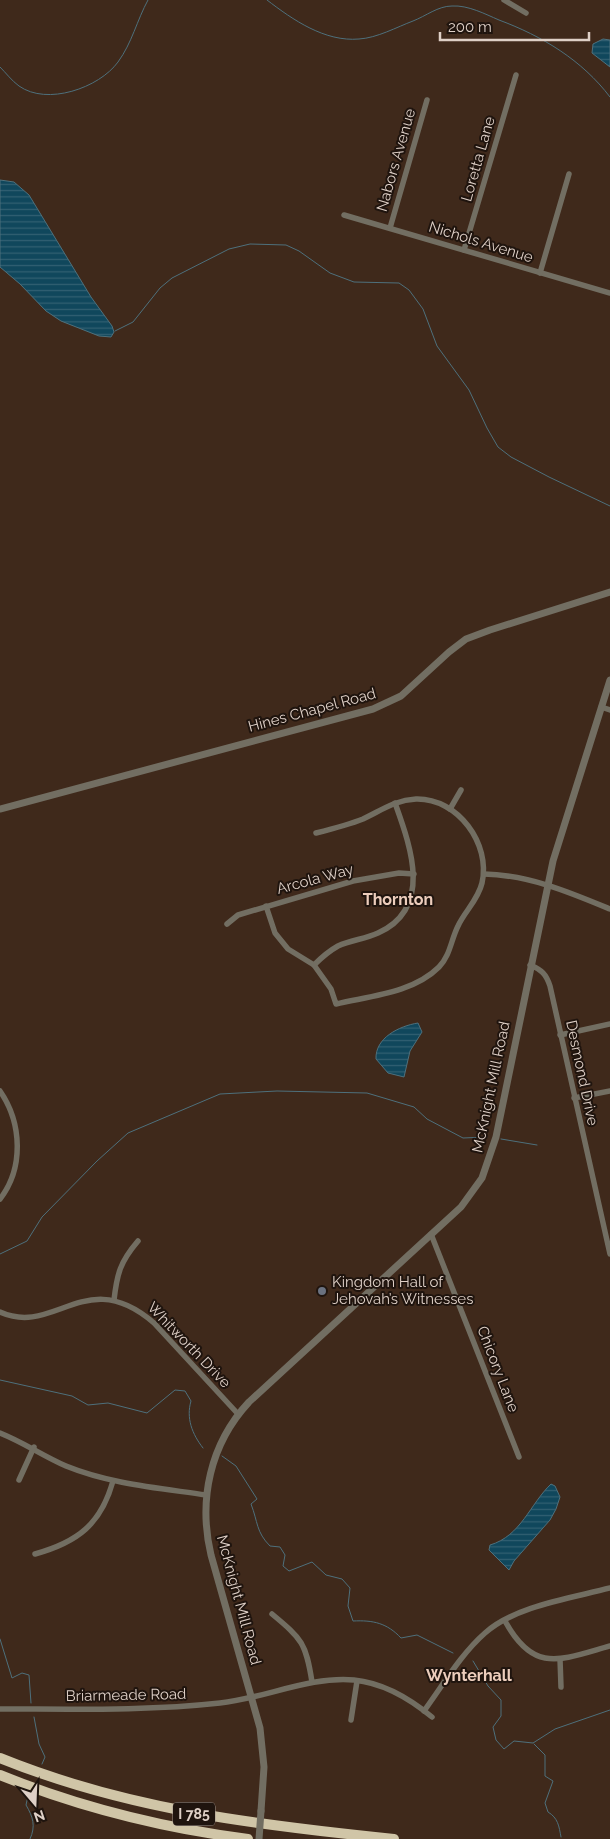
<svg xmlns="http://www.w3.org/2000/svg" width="610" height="1839" viewBox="0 0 610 1839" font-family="Raleway,sans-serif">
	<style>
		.water { fill: url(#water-rules); stroke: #4e707c }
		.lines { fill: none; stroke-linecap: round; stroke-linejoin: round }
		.stream { stroke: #4e707c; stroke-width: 1 }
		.minor { stroke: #726e62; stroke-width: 5.5 }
		.tertiary { stroke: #726e62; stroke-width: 7 }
		.motorway { stroke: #d0c5a7; stroke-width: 10 }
		.tertiary-bridge { stroke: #726e62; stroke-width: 7 }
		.worship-dot { fill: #6b7280; stroke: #1f140e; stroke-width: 2 }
		.labels { text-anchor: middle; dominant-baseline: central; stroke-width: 4; stroke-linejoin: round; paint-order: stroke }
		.shield { fill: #1f140e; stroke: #a59890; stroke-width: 1 }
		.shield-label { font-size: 14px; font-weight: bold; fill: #dfd0c7 }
		.street-label { font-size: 15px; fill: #dfd0c7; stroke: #1f140e }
		.poi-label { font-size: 15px; fill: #dfd0c7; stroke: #1f140e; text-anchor: start }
		.neighbourhood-label { font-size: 16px; font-weight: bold; fill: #eccdbc; stroke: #1f140e }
	</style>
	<defs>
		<pattern id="water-rules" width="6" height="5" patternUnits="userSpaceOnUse" patternTransform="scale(1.25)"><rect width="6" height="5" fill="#10475c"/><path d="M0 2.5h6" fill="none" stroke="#326072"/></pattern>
	</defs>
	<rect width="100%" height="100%" fill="#3f291b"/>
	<g class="water">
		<polygon points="603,39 610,40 610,67 592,53 593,44"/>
		<polygon points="0,180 14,182 29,195 91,297 112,326 114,332 111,337 99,336 61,321 46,311 20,284 0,267"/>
		<path d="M418 1023 422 1032 410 1051 404 1077 388 1073 376 1059C375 1038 399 1026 418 1023Z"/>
		<path d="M551 1484 555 1486 560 1497 556 1509 550 1520 514 1561 509 1570 489 1550 490 1545C521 1536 530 1504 551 1484Z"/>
	</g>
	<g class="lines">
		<g class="stream">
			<path d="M267 0C293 20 325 42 359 39 377 38 397 27 413 21 426 16 438 6 452 6 468 5 485 14 499 20 542 36 582 60 610 97"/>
			<path d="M0 67C6 73 12 81 19 86 47 106 99 88 118 62 132 43 137 20 148 0"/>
			<polyline points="115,331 133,322 160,288 172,278 229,249 250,244 286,245 299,251 330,273 354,282 399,283 409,290 423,309 437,346 469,390 487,428 498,447 511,457 549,477 610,506"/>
			<polyline points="501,1139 537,1145"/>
			<polyline points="0,1254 27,1241 42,1217 97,1161 128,1133 220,1094 277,1091 367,1093 414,1107 427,1119 463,1138 487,1137"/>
			<path d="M0 1380 72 1396 88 1405 108 1403 147 1413 175 1390 185 1391 191 1401C186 1418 192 1434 203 1448"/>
			<path d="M222 1456 236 1466 257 1499 251 1504C258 1522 256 1532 270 1546L280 1547 285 1555 283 1566 289 1571 312 1562 326 1575 342 1579 350 1588 348 1606 353 1621C373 1620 387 1623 401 1638L417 1635 453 1653"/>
			<polyline points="0,1639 12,1678 22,1673 29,1675 31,1703"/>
			<polyline points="473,1661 488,1686 501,1700 501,1716 493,1727 496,1740 504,1749 514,1741 533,1743 555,1729 610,1710"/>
			<polyline points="34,1717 39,1744 45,1757 42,1764"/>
			<path d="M534 1744 545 1755V1776L553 1781 545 1803 548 1812C558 1818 559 1826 561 1837"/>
			<path d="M28 1796 26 1805C33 1817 36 1826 30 1839"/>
		</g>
		<g class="minor">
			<polyline points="504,0 526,13"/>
			<polyline points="344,215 610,293"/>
			<polyline points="390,228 427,100"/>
			<polyline points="464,250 516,75"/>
			<polyline points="540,273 569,174"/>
			<polyline points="601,707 610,710"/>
			<polyline points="450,809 461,790"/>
			<path d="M484 874C529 875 569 892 610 909"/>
			<path d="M266 906 275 933 288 949 314 965 331 989 336 1004C370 996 413 993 439 967 450 956 451 940 458 926 465 911 478 900 482 883 491 844 458 798 416 799 395 800 382 810 363 819 348 825 332 829 316 833"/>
			<polyline points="227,924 238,915 353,881 399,873 414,874"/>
			<path d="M314 965C321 958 329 951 338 946 351 940 365 939 378 933 434 908 410 845 395 803"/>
			<path d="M530 965C542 970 546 974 550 986L610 1254"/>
			<polyline points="560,1035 610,1024"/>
			<path d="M0 1091C22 1123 24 1168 0 1199"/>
			<polyline points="574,1098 610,1091"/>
			<polyline points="431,1234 519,1457"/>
			<path d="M114 1300C117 1274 120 1262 138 1241"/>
			<path d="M0 1312C55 1337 86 1264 154 1323L238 1414"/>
			<path d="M0 1433C23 1442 43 1456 66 1466 110 1484 159 1488 206 1495"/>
			<polyline points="19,1480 34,1447"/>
			<path d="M35 1554C78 1542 101 1524 113 1481"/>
			<path d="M272 1614C302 1639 306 1643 312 1682"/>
			<path d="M505 1621C534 1674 560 1660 610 1646"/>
			<polyline points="560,1659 561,1687"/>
			<path d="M0 1709C73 1709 147 1711 220 1703 266 1698 309 1676 354 1680 384 1683 409 1698 432 1717"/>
			<path d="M424 1711C443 1685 461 1654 485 1633 515 1606 572 1598 610 1588"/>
			<polyline points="351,1720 357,1681"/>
		</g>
		<g class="tertiary">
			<polyline points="0,809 373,709 401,696 449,652 466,639 490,630 610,592"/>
			<path d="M261 1811 264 1767 260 1728 211 1555C198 1500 210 1444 249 1402L461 1207 482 1178 496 1137 553 861 610 680"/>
		</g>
		<g class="motorway">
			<path d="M0 1758C128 1810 258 1825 394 1839"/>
			<path d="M0 1775C79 1807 164 1828 248 1839"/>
		</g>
		<polyline class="tertiary-bridge" points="259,1839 261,1811"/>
	</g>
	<circle class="worship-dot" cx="322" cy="1291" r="5"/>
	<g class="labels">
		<rect class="shield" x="173" y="1802.5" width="42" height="23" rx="4"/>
		<g class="shield-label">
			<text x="194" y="1814">I 785</text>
		</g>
		<g class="street-label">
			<text transform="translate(478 159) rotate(-74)">Loretta Lane</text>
			<text transform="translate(396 160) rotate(-74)">Nabors Avenue</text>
			<text transform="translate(481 242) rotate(17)">Nichols Avenue</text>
			<text transform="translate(312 710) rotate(-15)">Hines Chapel Road</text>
			<text transform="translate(315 879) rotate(-15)">Arcola Way</text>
			<text transform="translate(582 1073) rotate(78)">Desmond Drive</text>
			<text transform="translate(491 1087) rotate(-78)">McKnight Mill Road</text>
			<text transform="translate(189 1345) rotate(46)">Whitworth Drive</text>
			<text transform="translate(498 1369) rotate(69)">Chicory Lane</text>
			<text transform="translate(239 1600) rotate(75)">McKnight Mill Road</text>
			<text transform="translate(126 1695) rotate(-1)">Briarmeade Road</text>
		</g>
		<g class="poi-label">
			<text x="332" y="1282">Kingdom Hall of<tspan x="332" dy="17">Jehovah’s Witnesses</tspan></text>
		</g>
		<g class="neighbourhood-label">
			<text x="398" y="899">Thornton</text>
			<text x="469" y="1675">Wynterhall</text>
		</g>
	</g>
	<g transform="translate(35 1804) rotate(161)" stroke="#1f140e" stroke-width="4" paint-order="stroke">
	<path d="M0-4L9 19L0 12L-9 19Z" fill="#dfd0c7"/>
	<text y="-8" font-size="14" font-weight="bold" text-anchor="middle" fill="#dfd0c7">N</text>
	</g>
	<path d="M440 32v8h149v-8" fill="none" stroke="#dfd0c7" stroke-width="2.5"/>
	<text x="448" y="32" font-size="15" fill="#dfd0c7" stroke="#1f140e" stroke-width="4" paint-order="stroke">200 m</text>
</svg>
